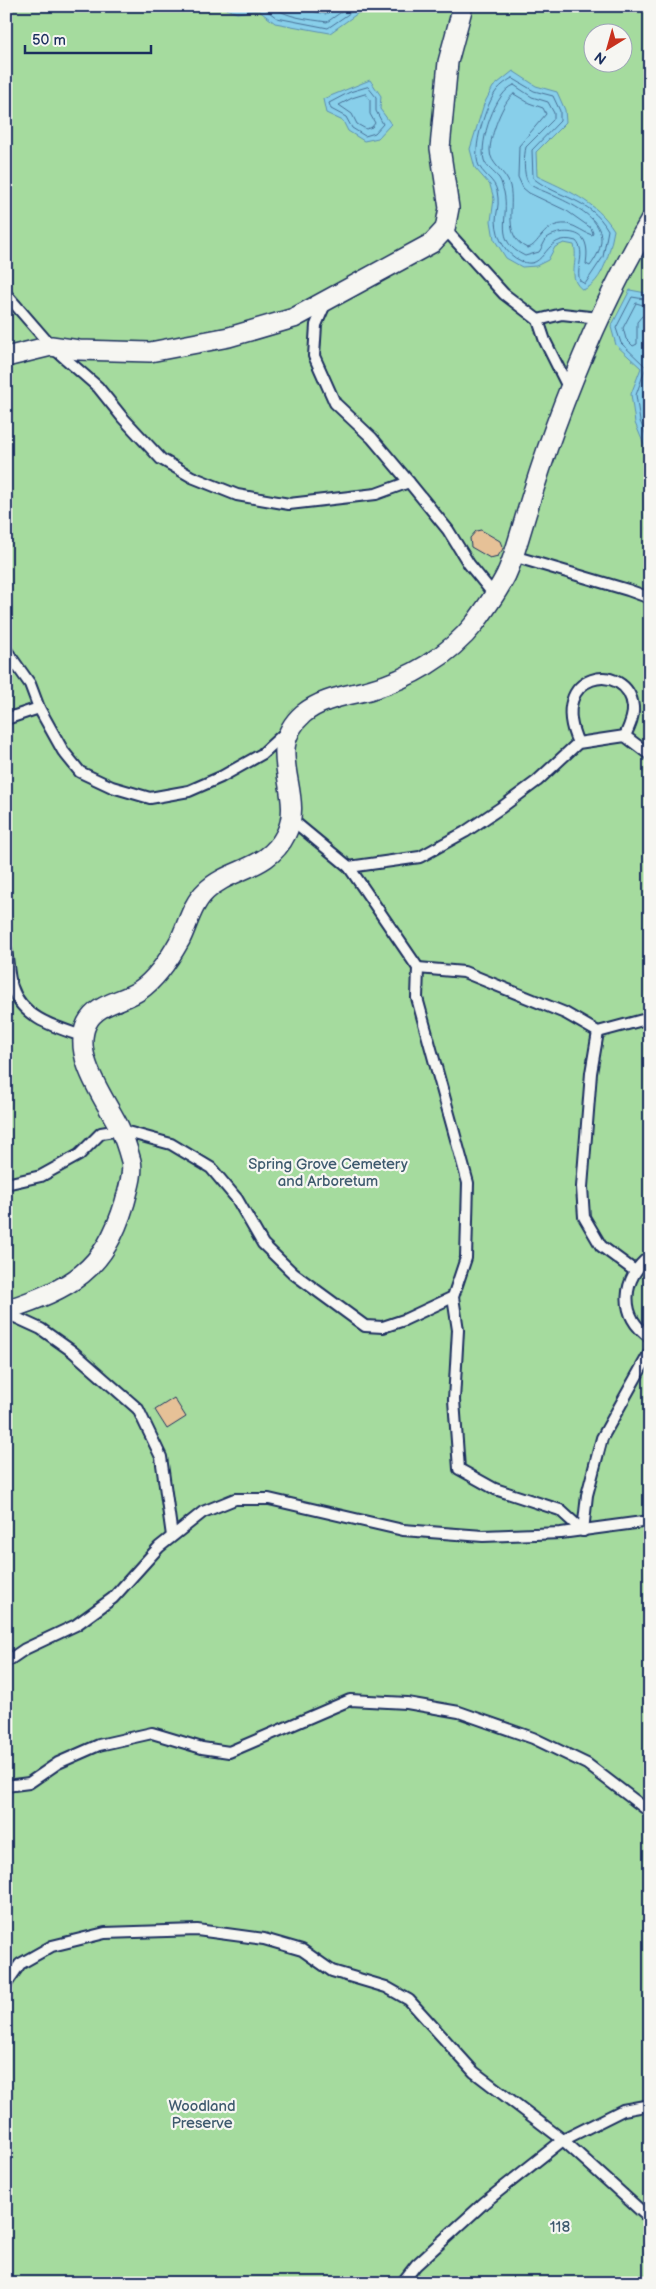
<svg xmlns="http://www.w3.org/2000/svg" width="656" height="2289" viewBox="0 0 656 2289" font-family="'Balsamiq Sans',sans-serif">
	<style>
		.green { fill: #a5db9e; stroke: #60857e; fill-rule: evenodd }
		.water { fill: #88cfea; stroke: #5c8fb2 }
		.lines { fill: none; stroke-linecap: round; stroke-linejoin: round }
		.shore { stroke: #476f96; stroke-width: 1 }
		.building { fill: #e6c197; stroke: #1b2f5e }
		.service-casing { stroke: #1b2f5e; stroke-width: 14 }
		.minor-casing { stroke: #1b2f5e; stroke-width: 22 }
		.service { stroke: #f6f6f2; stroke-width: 10 }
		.minor { stroke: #f6f6f2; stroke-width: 19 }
		.labels { text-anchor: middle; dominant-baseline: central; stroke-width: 4.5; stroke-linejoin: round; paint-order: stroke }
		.park-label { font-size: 15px; fill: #3e5a6e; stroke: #f6f6f2 }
	</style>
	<rect width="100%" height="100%" fill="#f1e6d7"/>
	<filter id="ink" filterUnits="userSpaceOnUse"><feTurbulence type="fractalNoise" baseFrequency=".02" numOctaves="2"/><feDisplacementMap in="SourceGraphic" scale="10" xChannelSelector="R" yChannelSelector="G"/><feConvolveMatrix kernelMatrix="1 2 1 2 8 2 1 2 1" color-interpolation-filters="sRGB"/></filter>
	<g filter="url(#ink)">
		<path class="green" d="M6 6H650V2283H6ZM594 32H624V62H594Z"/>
		<g class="water">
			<polygon points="225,6 368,6 330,33 275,23 258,10 237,13 226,9"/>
			<path d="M513 71 536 86 557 92 565 110 566 122 536 152 537 176C566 190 596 201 614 230 610 250 604 282 583 290 566 278 579 262 574 245L564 243 555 247 548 260 536 266 522 267 506 258 494 239 491 221 494 199 490 185 475 168 470 149 484 104 493 87Z"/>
			<polygon points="370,80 381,96 380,109 391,124 378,138 364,141 348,131 343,121 326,113 323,99"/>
			<path d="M630 290 646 293 650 298V324C644 331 647 339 650 347V531L648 530 644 467 645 447 635 423 631 394 641 368 616 345 611 327Z"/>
		</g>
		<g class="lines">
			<g class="shore">
				<polyline points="261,6 277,18 328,28 360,6"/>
				<path d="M272 6C287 18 308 19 327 22L350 6"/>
				<polyline points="286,6 326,14 337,6"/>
				<path d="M512 78 534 91 553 96 560 111V121L532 150 533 178C559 199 589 197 608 230L603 257 585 284 580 281C575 268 587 253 576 241 543 231 547 273 521 261 505 254 497 238 496 221 496 214 499 206 498 198 497 180 487 179 479 166 471 150 486 104 497 90 501 85 507 81 512 78Z"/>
				<path d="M514 85 532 97 548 102 554 113V119L526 147C524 155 523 174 528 182 532 188 542 190 548 193 580 208 621 225 590 266L586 264C587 256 588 248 584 240 577 229 556 231 547 238 544 242 542 248 539 252L525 256C492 240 510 219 504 192 502 187 502 182 499 178 494 172 486 167 484 160 479 142 495 92 514 85Z"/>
				<polygon points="368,87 376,97 376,111 383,124 375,133 365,136 352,128 346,117 331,109 329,103 350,92"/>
				<polygon points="366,94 370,100 370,114 375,123 372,127 366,129 357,124 352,114 339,105 352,98"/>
				<path d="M514 94 529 103 543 108 546 114 519 146 518 177 523 188 529 193 567 211 591 228 593 233 592 235C584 233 577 226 567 224 542 222 539 247 527 248 502 236 515 208 510 186 507 172 489 164 490 150 490 137 503 100 514 94Z"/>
				<polyline points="650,300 632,297 616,328 621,343 646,367 636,395 640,421 650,445"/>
				<polyline points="650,307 636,303 623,328 626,339 633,346 637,344 637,322 642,316 650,315"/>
				<path d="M650 377C642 396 641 409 650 429"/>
			</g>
		</g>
		<g class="building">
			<polygon points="481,530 500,541 503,549 498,556 490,558 471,547 470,538 476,531"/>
			<polygon points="174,1398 186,1417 167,1429 155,1410"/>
		</g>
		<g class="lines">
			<defs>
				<g id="service">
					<polyline points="445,229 504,294 538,320 545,341 569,389"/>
					<polyline points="6,294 51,346 98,387 122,417 161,459 192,477 237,495 289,504 376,494 409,482"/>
					<polyline points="326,302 316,325 314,356 335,403 372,438 409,482 448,530 469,564 495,596"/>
					<polyline points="538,320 562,314 599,318"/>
					<polyline points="513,556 628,590 650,598"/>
					<polyline points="6,650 30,684 39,708 63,751 80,772 112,787 150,798 189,791 221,777 262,754 286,732"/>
					<polyline points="6,719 39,708"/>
					<path d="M578 743C546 671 628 659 633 707 634 717 629 727 625 736"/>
					<polyline points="291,819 349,867 418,968 417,998 468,1183 466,1258 453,1297 458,1330 454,1400 459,1469 495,1489 560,1510 583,1531"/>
					<polyline points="349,867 420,857 465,832 502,807 537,781 578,743 625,736 650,755"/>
					<path d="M6 949C8 961 8 976 12 987 22 1018 55 1027 82 1036"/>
					<polyline points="418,968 464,972 565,1013 598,1032 650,1018"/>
					<polyline points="598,1032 591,1073 582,1187 584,1217 601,1246 635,1271"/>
					<polyline points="6,1184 41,1176 79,1155 101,1133 120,1130 171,1144 211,1168 237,1199 263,1244 294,1274 365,1326 383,1327 404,1320 453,1297"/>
					<path d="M650 1256C622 1277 618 1317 650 1337"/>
					<polyline points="6,1313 41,1329 72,1351 138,1409 161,1457 172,1536"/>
					<polyline points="583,1531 587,1495 602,1438 650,1352"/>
					<polyline points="6,1662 25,1649 76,1625 113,1598 159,1547 203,1512 235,1499 269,1499 403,1530 483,1536 561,1533 650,1521"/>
					<polyline points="6,1786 29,1783 58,1763 99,1745 152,1733 202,1748 229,1752 350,1700 407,1703 459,1712 533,1738 587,1764 650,1812"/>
					<polyline points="6,1984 20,1964 52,1946 105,1933 197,1930 264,1939 302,1950 332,1971 386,1987 409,2000 474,2072 563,2140 650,2219"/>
					<polyline points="402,2283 416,2265 485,2202 563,2140 623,2110 650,2105"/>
				</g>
				<g id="minor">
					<polyline points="6,357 51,346 79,350 150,352 229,337 294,318 432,243 445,229 449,208 440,148 448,62 463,6"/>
					<path d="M6 1310C71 1288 104 1272 125 1202 128 1190 134 1173 131 1161 128 1150 124 1137 119 1127 105 1099 71 1055 87 1023 97 1003 123 1002 140 990 156 979 170 958 180 940 188 924 192 904 206 891 231 867 268 871 286 834 306 794 262 750 303 714 322 698 346 696 369 690 409 679 449 656 475 623 486 608 497 593 506 575 513 560 517 544 522 528 532 494 543 460 555 427 581 356 612 286 650 221"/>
				</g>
			</defs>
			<use href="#service" class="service-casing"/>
			<use href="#minor" class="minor-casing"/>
			<use href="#service" class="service"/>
			<use href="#minor" class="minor"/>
		</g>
	</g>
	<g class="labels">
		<g class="park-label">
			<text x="328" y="1164">Spring Grove Cemetery<tspan x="328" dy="17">and Arboretum</tspan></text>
			<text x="202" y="2106">Woodland<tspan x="202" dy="17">Preserve</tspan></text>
			<text x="560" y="2227">118</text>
		</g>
	</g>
	<rect width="656" height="2289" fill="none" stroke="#f6f6f2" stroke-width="25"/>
	<rect x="12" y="12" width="631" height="2264" fill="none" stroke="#1b2f5e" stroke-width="2" filter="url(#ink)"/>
	<g transform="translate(608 48) rotate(217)"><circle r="24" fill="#f6f6f2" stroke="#9ea6b7"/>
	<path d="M0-4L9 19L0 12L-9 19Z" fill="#c8321e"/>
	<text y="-8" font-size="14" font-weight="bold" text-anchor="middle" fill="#1b2f5e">N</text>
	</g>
	<path d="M25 45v8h126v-8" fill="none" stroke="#1b2f5e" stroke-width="2.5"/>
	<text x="32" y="45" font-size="15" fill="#1b2f5e" stroke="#f6f6f2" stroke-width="4" paint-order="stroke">50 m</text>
</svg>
